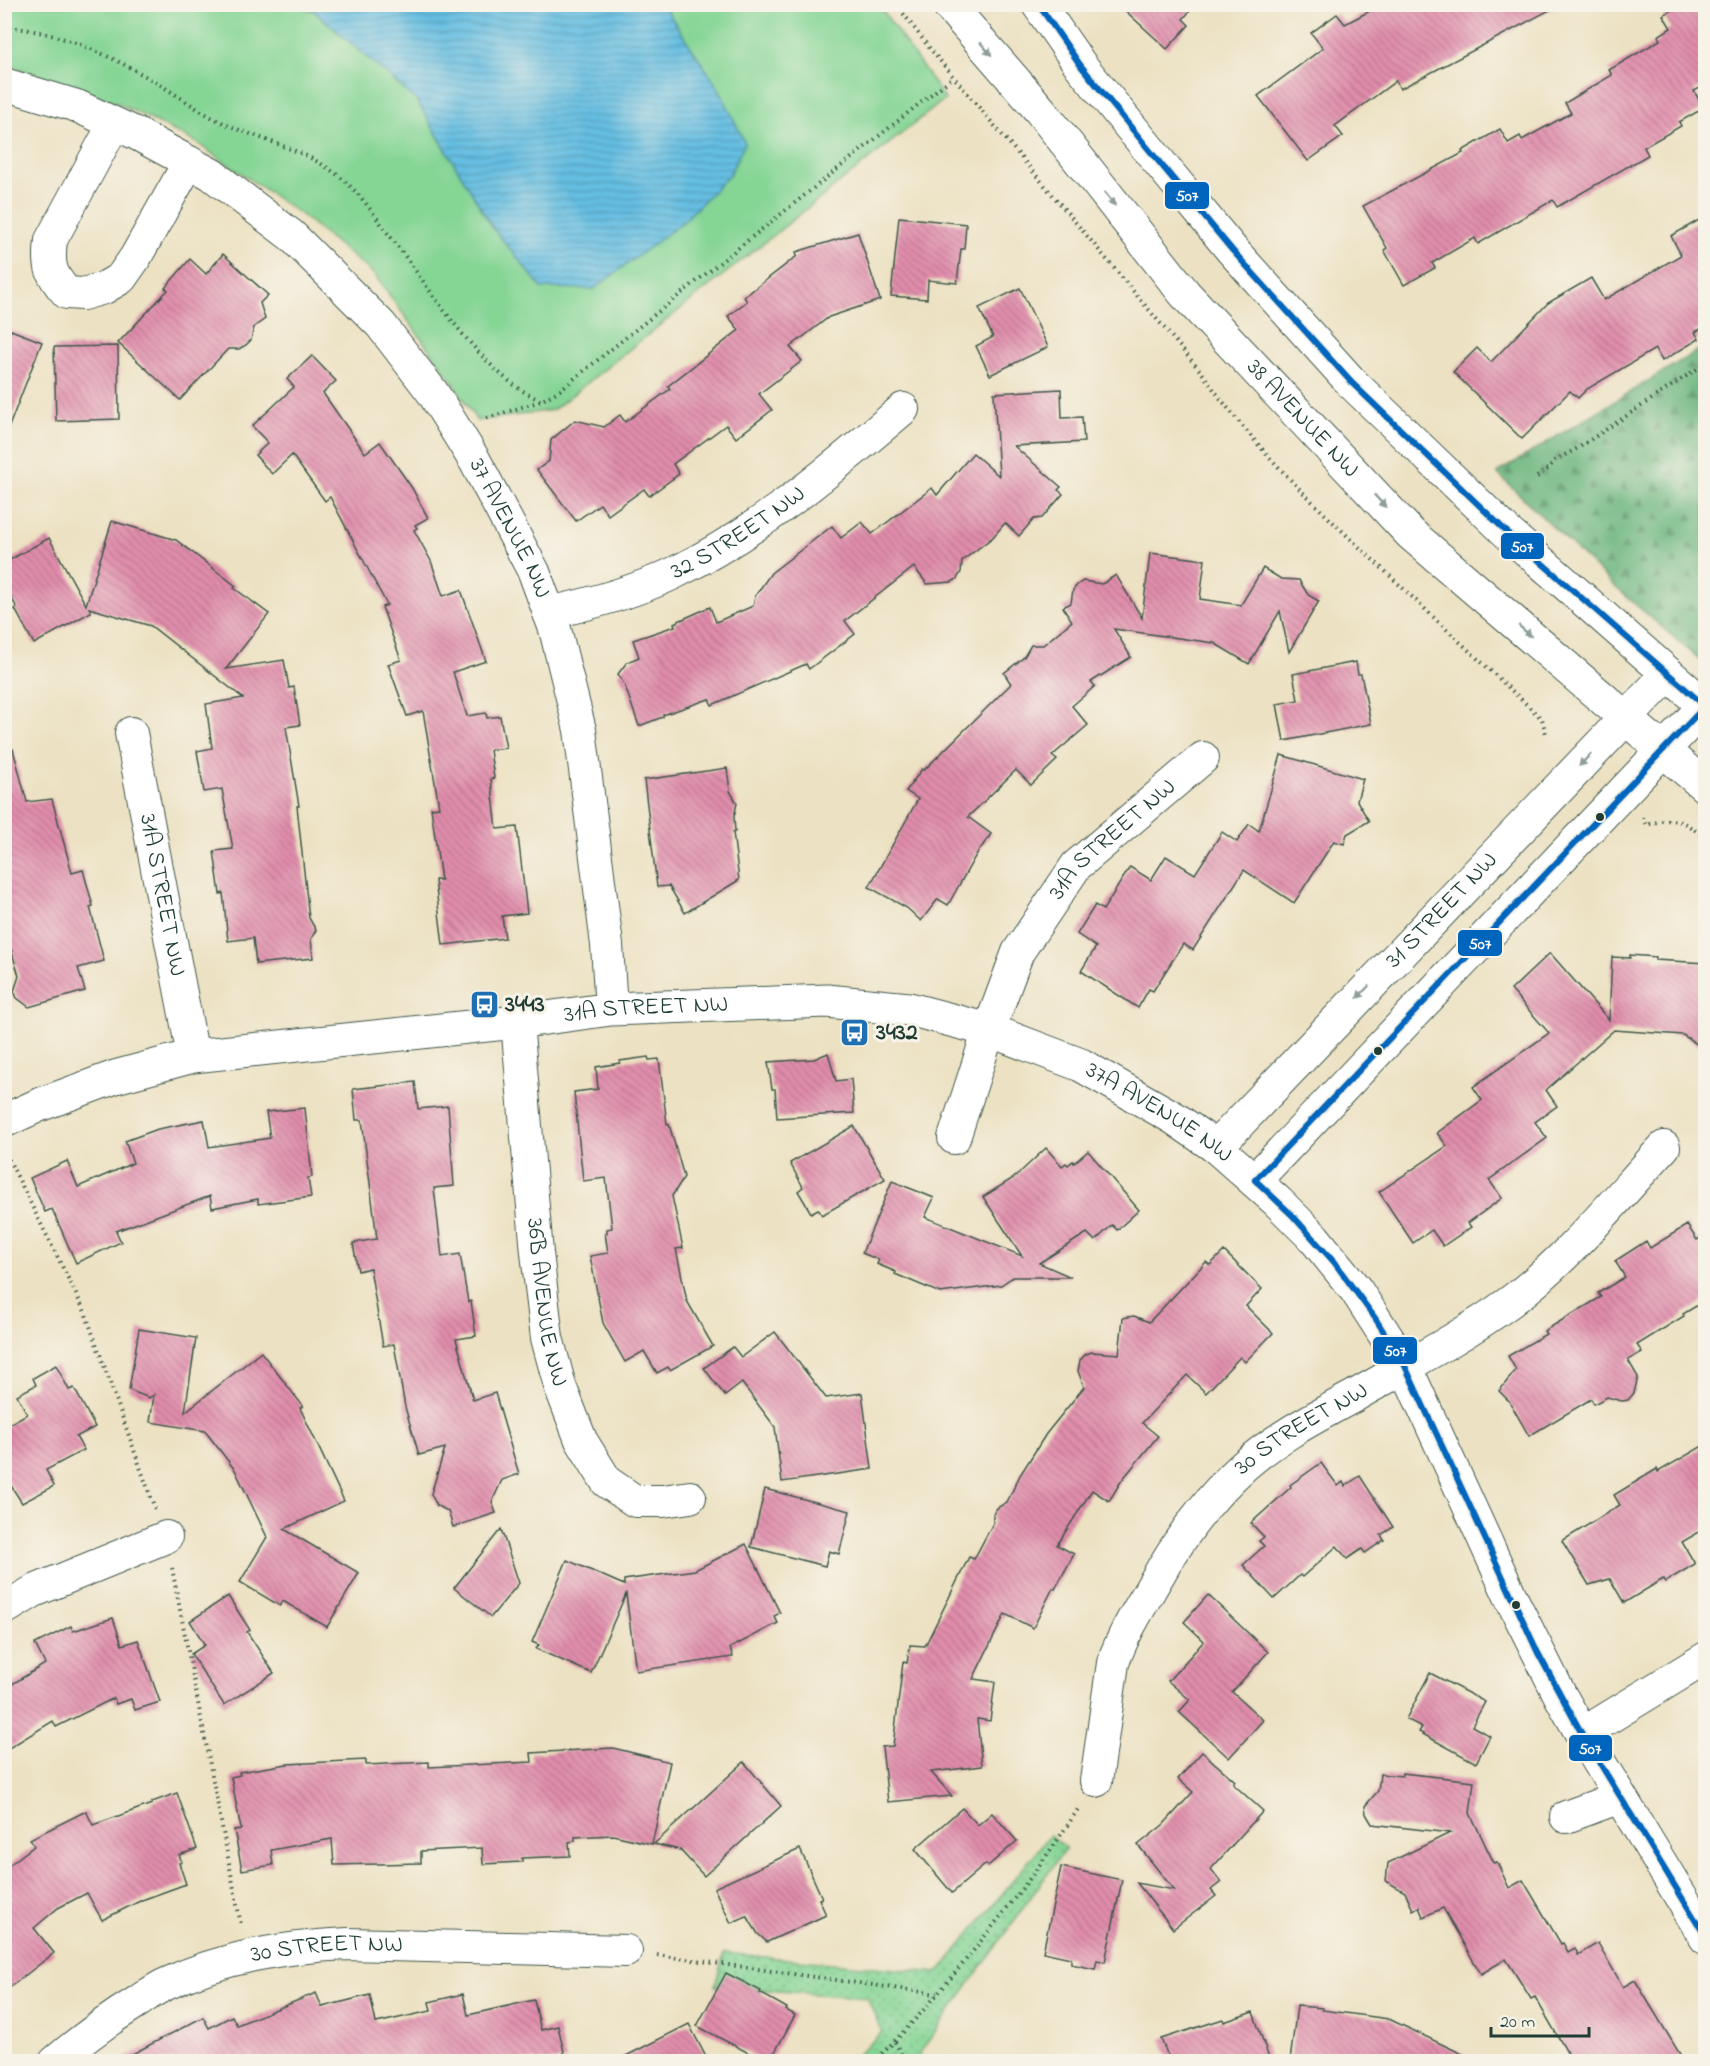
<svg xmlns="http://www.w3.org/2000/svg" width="1710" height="2066" viewBox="0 0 1710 2066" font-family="'Indie Flower',sans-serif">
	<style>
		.grass { fill: url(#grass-dots); stroke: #528964; stroke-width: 1.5 }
		.forest { fill: url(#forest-firs); stroke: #467a59; stroke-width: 1.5 }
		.park { fill: #85d595; stroke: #528964; stroke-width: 1.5 }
		.water { fill: url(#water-rules); stroke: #427e8b; stroke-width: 1.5 }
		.building { fill: url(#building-back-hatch) }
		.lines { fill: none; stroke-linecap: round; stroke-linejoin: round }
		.street-casing { stroke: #3e5649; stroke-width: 34 }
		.secondary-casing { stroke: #3e5649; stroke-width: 35 }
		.path { stroke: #3e5649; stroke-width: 4; stroke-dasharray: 1.5 4.5; stroke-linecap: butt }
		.street { stroke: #fff; stroke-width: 32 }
		.secondary { stroke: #fff; stroke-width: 33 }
		.bus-1-casing { stroke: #f7f3e8; stroke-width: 10 }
		.bus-1 { stroke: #0065bd; stroke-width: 6 }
		.oneway { fill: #8f9e9a }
		.bus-dot { fill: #1f3d34; stroke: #f7f3e8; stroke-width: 2 }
		.labels { text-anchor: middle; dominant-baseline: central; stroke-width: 6; stroke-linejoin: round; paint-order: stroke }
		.street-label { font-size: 24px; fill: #1f3d34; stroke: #f7f3e8 }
		.poi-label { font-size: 24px; font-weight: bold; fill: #1f3d34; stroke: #f7f3e8; text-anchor: start }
		.line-badge { stroke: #f7f3e8; stroke-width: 2 }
		.badge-label { font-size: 16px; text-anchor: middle; font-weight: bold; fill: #fff }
	</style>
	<defs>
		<pattern id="grass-dots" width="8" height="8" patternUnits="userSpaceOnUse" patternTransform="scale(1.5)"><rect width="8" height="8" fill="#85d595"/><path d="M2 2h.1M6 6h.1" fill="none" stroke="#6cae7a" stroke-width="1.8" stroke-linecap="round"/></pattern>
		<pattern id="forest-firs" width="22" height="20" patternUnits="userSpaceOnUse" patternTransform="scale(1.5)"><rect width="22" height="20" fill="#6cb67e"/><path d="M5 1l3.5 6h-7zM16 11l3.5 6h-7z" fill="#589568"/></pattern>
		<pattern id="water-rules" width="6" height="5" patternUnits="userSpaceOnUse" patternTransform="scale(1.5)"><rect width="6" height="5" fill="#65bee2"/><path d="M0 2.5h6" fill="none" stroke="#539cb8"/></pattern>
		<pattern id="building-back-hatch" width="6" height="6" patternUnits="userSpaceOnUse" patternTransform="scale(1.5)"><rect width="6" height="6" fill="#e18dac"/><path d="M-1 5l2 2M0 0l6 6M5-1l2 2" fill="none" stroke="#b6748d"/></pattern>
	</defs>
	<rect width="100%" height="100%" fill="#f7f3e8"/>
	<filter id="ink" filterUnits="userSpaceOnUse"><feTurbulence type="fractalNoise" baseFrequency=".0167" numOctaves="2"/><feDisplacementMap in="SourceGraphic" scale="12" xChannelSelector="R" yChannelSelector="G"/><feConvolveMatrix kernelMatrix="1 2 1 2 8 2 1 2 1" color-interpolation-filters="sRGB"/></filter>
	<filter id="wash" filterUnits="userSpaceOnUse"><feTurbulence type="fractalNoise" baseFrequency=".008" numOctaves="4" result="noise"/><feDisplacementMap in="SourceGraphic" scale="24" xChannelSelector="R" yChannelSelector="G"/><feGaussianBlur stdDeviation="1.35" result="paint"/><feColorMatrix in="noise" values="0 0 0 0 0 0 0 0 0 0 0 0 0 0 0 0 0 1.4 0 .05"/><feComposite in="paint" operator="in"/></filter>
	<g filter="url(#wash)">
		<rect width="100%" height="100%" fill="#ece1c2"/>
		<polygon class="grass" points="1050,1835 1066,1848 919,2054 922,2061 851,2061 882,2032 867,1998 715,1986 724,1953 938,1973"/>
		<polygon class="forest" points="1705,346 1705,664 1614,586 1497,473"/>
		<polygon class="park" points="878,4 945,99 553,410 477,421 451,379 374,274 300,214 194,141 120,104 5,64 5,5"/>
		<polygon class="water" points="294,5 663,5 720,90 745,143 729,175 683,222 594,289 542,288 492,227 417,101 314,11"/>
		<g id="blocks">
			<g class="building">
				<polygon points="1118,4 1196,4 1183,19 1189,25 1167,49"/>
				<polygon points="1383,4 1561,4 1400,89 1396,81 1335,126 1343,136 1308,161 1258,96 1323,48 1311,33 1337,14 1345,24"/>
				<polygon points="1681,4 1706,4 1706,85 1694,91 1704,108 1679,122 1681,126 1644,147 1648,155 1557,207 1553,200 1478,244 1475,238 1432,263 1435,268 1404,285 1384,250 1387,248 1363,206 1463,153 1462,151 1500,129 1508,143 1520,136 1522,140 1571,113 1565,103 1612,75 1609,70 1660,40 1658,36 1671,28 1663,15"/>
				<polygon points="1706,216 1706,326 1695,332 1699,339 1662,361 1655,349 1587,389 1578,398 1570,391 1522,439 1453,372 1477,348 1491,362 1548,303 1591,278 1604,300 1681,255 1671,236"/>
				<polygon points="899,217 966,224 964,249 961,249 957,283 928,280 927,299 891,296"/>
				<polygon points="858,233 880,300 829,317 790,347 802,361 759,394 772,410 736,438 726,425 673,464 679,474 649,496 644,489 608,515 600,504 576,521 537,470 549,461 551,440 575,420 604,427 620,415 625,422 670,389 668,386 739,330 728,316 747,301 744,297 797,256 796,252"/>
				<polygon points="223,254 268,295 260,303 265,319 254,327 251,340 246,345 239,349 228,349 180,400 118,343 168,290 165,288 190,259 206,274"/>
				<polygon points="1020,288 1048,347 990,375 976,346 993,337 979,308"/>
				<polygon points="11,330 42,342 6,434 4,434 4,347"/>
				<polygon points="118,346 119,419 56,421 54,347"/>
				<polygon points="312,356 336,381 323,393 365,453 380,442 412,488 428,518 415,525 417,528 414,530 431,561 443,596 461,590 486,661 453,672 467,716 486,713 487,718 500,716 506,748 490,750 494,778 491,779 497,829 517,827 527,913 502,916 505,938 443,945 435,880 441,880 431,808 439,807 423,711 407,716 388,664 401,660 382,607 387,605 330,497 325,501 292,455 272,474 255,455 268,443 252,426 294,387 287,379"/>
				<polygon points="1061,389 1062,418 1082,417 1084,442 1014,446 1061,487 1058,490 1063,494 1042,518 1034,519 1019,536 1005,523 993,537 962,561 961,572 957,579 952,582 927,584 914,567 845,621 855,634 809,669 806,664 712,705 709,699 663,715 663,717 639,726 625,686 618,674 627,662 639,657 633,640 675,626 674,623 710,607 716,622 753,606 755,596 771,573 832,526 841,538 862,522 872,534 932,488 937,495 973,453 999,476 994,393"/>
				<polygon points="112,521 176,540 236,586 234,588 269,614 226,669 284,660 289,688 294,687 300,725 286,727 299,806 297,806 309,918 316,930 311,939 313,958 256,964 253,938 228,941 223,893 220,894 214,851 233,849 222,789 204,792 197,751 212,748 206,704 243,698 151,626 89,608 91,612 34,644 15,609 17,608 4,585 4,563 49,538 86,605"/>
				<polygon points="1150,553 1205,560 1200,599 1241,605 1263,568 1281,579 1299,580 1308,595 1319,601 1289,652 1280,611 1249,664 1214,643 1114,629 1131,657 1091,682 1095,686 1072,706 1088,725 1052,756 1057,760 1031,785 1016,770 968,817 991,834 976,855 948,905 938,899 921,921 907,908 869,887 918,799 906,791 922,769 924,770 1011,684 1004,673 1024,657 1031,645 1043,645 1072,621 1063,607 1071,603 1073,590 1077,585 1083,581 1102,584 1116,575 1142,618"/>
				<polygon points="1356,662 1358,674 1361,674 1371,724 1284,741 1277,704 1298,700 1293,674"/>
				<polygon points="13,749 27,802 52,799 72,873 83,870 93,906 90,907 104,961 78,968 85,991 29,1007 17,998 14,991 19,976 4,926 4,750"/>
				<polygon points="1281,755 1363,779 1357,801 1369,821 1347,834 1344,844 1334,841 1294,903 1244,870 1193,950 1183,944 1153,991 1149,989 1138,1008 1081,971 1096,947 1077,934 1095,905 1103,910 1130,867 1151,880 1166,856 1195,874 1222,832 1237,842 1249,824 1259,831"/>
				<polygon points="727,768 730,791 737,803 734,817 735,832 733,832 739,880 685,913 669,886 657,887 644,780"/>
				<polygon points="1550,953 1609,1020 1612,957 1630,958 1630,955 1656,957 1655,960 1706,963 1706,1050 1683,1035 1614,1030 1546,1090 1557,1106 1535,1122 1547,1138 1489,1180 1502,1198 1468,1223 1471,1227 1443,1246 1432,1230 1413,1243 1379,1192 1447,1146 1437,1133 1482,1100 1473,1087 1549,1033 1511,990"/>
				<polygon points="828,1053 836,1081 851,1079 854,1113 777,1118 775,1089 772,1089 768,1062 814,1059"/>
				<polygon points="648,1057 649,1060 659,1059 667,1124 669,1124 684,1177 672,1196 683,1248 676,1249 687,1301 713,1346 670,1370 668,1367 657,1373 644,1351 625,1362 603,1323 590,1256 608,1253 605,1233 607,1233 607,1229 612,1228 606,1178 583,1181 574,1092 598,1089 596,1067 620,1063 620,1061"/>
				<polygon points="415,1082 418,1109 448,1106 454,1186 434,1188 442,1257 460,1254 468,1302 471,1301 476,1336 456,1339 473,1400 495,1393 519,1474 502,1480 492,1502 496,1513 453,1527 448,1511 437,1506 431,1494 445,1448 419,1455 405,1407 394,1344 383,1346 370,1268 358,1271 353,1243 377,1239 362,1120 356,1120 353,1089"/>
				<polygon points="305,1108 312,1177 308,1178 311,1197 258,1204 258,1199 212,1208 210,1196 116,1231 121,1242 76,1263 52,1209 45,1212 30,1178 67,1161 78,1187 133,1163 125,1141 158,1129 204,1120 209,1147 270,1138 266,1112"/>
				<polygon points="854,1126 885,1179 822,1215 818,1209 811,1213 798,1191 803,1187 790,1163"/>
				<polygon points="1046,1148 1062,1166 1066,1163 1068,1165 1073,1161 1074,1163 1088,1151 1139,1210 1117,1230 1112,1225 1095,1241 1087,1233 1039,1263 1071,1277 1013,1277 1001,1285 940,1293 895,1274 896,1272 877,1264 879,1260 862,1253 892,1181 934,1198 925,1217 1022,1256 983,1197 1015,1177"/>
				<polygon points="1687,1225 1697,1240 1706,1234 1706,1300 1683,1314 1684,1316 1637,1345 1642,1352 1628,1360 1638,1377 1634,1393 1628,1400 1622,1401 1607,1397 1594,1404 1591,1399 1529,1436 1509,1401 1499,1391 1516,1370 1508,1356 1546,1334 1544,1331 1601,1297 1598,1293 1625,1277 1615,1261 1646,1241 1650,1248"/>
				<polygon points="1224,1251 1262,1289 1246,1306 1273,1333 1245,1362 1240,1357 1206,1393 1187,1375 1142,1423 1158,1436 1122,1480 1109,1501 1092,1490 1057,1545 1074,1554 1055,1589 1053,1588 1033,1628 1005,1614 973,1679 995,1682 990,1721 977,1719 982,1766 931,1772 952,1796 888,1802 882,1747 893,1746 903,1662 907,1663 910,1645 925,1646 969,1557 974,1559 993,1523 993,1514 997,1508 1007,1502 1020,1475 1046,1434 1084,1387 1078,1371 1080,1360 1086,1354 1092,1352 1119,1354 1123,1318 1134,1316 1149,1322 1206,1262 1210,1265"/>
				<polygon points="139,1329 196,1338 185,1412 261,1352 303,1406 300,1408 344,1501 284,1529 359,1573 327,1627 283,1601 280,1606 240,1582 267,1537 235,1470 205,1431 150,1422 154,1395 149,1398 129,1390"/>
				<polygon points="775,1332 826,1398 862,1393 872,1469 782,1482 775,1427 742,1383 725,1396 704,1368 733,1347 741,1357"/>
				<polygon points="56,1365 69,1390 74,1388 95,1427 76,1437 84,1450 46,1470 54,1486 22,1503 4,1475 4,1427 27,1414 17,1395 36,1385 33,1378"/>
				<polygon points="1706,1444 1706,1528 1682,1542 1695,1564 1665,1582 1663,1579 1624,1603 1610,1579 1589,1585 1562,1541 1620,1505 1614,1495 1657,1469 1658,1472"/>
				<polygon points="1321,1463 1338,1486 1343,1482 1345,1486 1360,1476 1393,1527 1381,1535 1384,1540 1365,1553 1362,1549 1347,1559 1337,1546 1302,1577 1300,1575 1274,1599 1243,1565 1264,1546 1259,1541 1264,1537 1251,1523 1291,1487 1290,1485"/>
				<polygon points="765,1489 850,1511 839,1554 829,1551 825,1566 751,1547"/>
				<polygon points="501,1529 519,1583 491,1617 454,1588"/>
				<polygon points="746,1544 780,1613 774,1616 778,1623 730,1648 733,1657 636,1671 626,1594 591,1673 536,1649 539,1645 532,1642 567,1560 624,1585 624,1580 695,1570"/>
				<polygon points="1208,1595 1268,1652 1232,1692 1263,1720 1229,1758 1179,1712 1190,1700 1168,1681 1204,1641 1184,1622"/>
				<polygon points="228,1596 250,1630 247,1632 274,1673 224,1705 191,1654 205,1645 190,1621"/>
				<polygon points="113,1618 122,1645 138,1640 160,1702 135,1710 131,1699 116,1704 114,1698 56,1727 53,1721 4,1751 4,1689 45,1664 35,1644 71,1626 73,1631"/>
				<polygon points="1430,1673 1485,1702 1472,1726 1490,1736 1476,1763 1419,1732 1422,1727 1406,1719"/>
				<polygon points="613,1748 670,1762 652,1844 613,1835 575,1837 575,1841 569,1842 570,1856 522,1858 522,1862 483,1864 482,1848 421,1851 421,1863 334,1865 332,1839 271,1850 273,1865 242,1870 234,1830 241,1829 231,1777 240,1775 239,1772 287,1764 366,1760 366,1765 429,1762 429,1767 532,1762 531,1753"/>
				<polygon points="1202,1752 1235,1781 1233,1784 1263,1811 1211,1869 1221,1882 1211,1890 1216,1896 1173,1929 1137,1883 1174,1890 1138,1845 1163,1825 1193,1792 1178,1779"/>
				<polygon points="744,1762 781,1806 704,1876 680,1850 654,1844"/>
				<polygon points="1402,1773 1474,1781 1470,1813 1494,1863 1497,1862 1509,1888 1523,1880 1561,1944 1563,1943 1568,1952 1575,1948 1578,1955 1598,1943 1623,1987 1635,1980 1684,2061 1572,2061 1535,1997 1531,1999 1506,1959 1481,1974 1443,1908 1423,1917 1419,1907 1413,1910 1405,1892 1386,1881 1388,1863 1450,1833 1372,1824 1366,1814 1365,1806 1378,1791 1380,1774 1402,1776"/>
				<polygon points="177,1793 197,1849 179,1855 182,1862 179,1863 186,1884 142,1900 102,1920 87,1893 58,1908 34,1928 54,1953 4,1992 4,1869 34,1846 30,1839 86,1811 93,1825 152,1804 152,1802"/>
				<polygon points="962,1808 978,1825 992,1813 1017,1841 988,1866 986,1864 952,1893 915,1849"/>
				<polygon points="800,1849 822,1898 819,1899 826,1915 767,1942 758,1934 747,1916 731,1923 714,1888"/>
				<polygon points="1061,1867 1122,1880 1105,1962 1097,1960 1095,1969 1071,1964 1071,1958 1043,1952"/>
				<polygon points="726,1973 761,1991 760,1993 787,2008 786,2010 795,2015 770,2061 764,2061 697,2026"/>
				<polygon points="316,1993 322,2007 370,1995 376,2023 431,2011 429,2002 463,1994 468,2015 534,2000 541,2030 558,2026 566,2061 119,2061 203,2017 209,2028 232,2016 237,2025"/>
				<polygon points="1297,2006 1323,2008 1322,2010 1389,2019 1477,2061 1290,2061"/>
				<polygon points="1253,2012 1270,2061 1170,2061 1161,2039 1223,2019 1224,2022"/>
				<polygon points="689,2024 708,2061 616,2061"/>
			</g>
		</g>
	</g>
	<g filter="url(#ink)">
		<use href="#blocks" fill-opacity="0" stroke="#3e5649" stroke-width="1.5"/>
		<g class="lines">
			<defs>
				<g id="street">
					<path id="s1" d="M4 84 77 106 135 133 211 174 292 236 381 325 433 393 475 461 534 572 555 629 580 730 607 945 611 1009"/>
					<path d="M114 124 51 240C48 266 50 274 67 293L83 294 104 288 121 278 135 258 189 162"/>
					<path id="s2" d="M549 613C590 604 634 592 672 574 757 533 831 470 903 409"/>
					<path id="s3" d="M131 733 193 1056"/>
					<path id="s4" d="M517 1022 537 1253 547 1338 560 1386 581 1440 607 1482 635 1501H663L690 1497"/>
					<path id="s5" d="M954 1138 989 1030 1018 952 1076 866 1203 758"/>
					<polyline points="4,1609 34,1591 166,1537"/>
					<polyline points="1582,1734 1706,1658"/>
					<path id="s6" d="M1096 1781 1113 1663C1123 1634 1139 1609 1154 1583 1178 1540 1208 1498 1245 1465 1278 1436 1318 1416 1356 1395 1406 1366 1460 1338 1507 1304 1567 1261 1614 1201 1664 1147"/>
					<polyline points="1566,1817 1620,1797"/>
					<path id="s7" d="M55 2062C81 2040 108 2020 137 2002 146 1996 154 1990 164 1985 222 1957 284 1947 347 1944L626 1951"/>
				</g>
				<g id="secondary">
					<path id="s8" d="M948 4 1040 110 1185 294 1411 534 1706 787"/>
					<polyline points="1038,4 1081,66 1164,168 1232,250 1352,383 1510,535 1706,707"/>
					<path id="s9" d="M4 1121 39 1105 115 1077 193 1056 517 1022 611 1009 827 1001 909 1009 989 1030 1081 1065 1174 1118 1216 1147 1278 1202 1314 1238 1356 1290 1405 1366 1514 1604 1561 1697 1582 1734 1706 1938"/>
					<path id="s10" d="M1216 1147 1667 675"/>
					<polyline points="1255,1180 1705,706"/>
				</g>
			</defs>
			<use href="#street" class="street-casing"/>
			<use href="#secondary" class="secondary-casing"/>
			<g class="path">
				<path d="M896 4 931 50 1202 373C1254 448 1319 510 1385 571 1437 621 1490 670 1542 719L1546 734"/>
				<path d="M4 27C54 30 103 52 145 76 169 89 191 106 215 119 263 143 313 148 352 188 365 201 376 217 386 231 427 283 461 344 514 385 522 391 532 396 541 401"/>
				<polyline points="487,418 541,401 560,390 953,77"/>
				<polyline points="1537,477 1549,468 1555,460 1578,448 1706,363"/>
				<path d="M1643 817 1646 825C1676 816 1682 819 1706 839"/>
				<polyline points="6,1154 85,1312 155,1509"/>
				<polyline points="172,1568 241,1925"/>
				<polyline points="657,1955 937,1994"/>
				<polyline points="895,2042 905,2062"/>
				<path d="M873 2062C912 2026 944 1987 977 1946 1013 1901 1049 1855 1080 1806"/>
			</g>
			<use href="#street" class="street"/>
			<use href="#secondary" class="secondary"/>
			<defs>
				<g id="bus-1">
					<polyline points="1038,4 1081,66 1164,168 1232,250 1352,383 1510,535 1705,706"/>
					<polyline points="1255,1180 1292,1215 1334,1262 1375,1318 1405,1366 1538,1653 1582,1734 1706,1937"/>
					<polyline points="1255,1180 1705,706"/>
				</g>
			</defs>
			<use href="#bus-1" class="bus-1-casing"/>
			<use href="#bus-1" class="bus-1"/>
		</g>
		<defs><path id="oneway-solid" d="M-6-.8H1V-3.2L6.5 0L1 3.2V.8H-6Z" transform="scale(1.5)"/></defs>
		<g class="oneway">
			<use href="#oneway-solid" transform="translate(986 49) rotate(49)"/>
			<use href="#oneway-solid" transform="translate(1110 199) rotate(52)"/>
			<use href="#oneway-solid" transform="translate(1380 501) rotate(47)"/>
			<use href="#oneway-solid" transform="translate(1525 631) rotate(41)"/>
			<use href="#oneway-solid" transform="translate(1585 760) rotate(134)"/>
			<use href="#oneway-solid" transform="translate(1363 992) rotate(134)"/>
		</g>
	</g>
	<defs>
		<symbol id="bus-square" viewBox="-11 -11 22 22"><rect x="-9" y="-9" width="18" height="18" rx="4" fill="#1f6fb2" stroke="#f7f3e8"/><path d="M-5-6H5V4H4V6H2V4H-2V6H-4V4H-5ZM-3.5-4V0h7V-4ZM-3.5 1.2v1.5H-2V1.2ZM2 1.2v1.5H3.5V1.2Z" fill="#fff"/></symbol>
	</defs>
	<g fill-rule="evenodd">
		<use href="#bus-square" x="468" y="988" width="33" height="33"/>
		<use href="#bus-square" x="838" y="1016" width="33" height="33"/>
	</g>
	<g class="bus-dot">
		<circle cx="1600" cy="817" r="5"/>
		<circle cx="1378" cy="1051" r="5"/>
		<circle cx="1516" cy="1605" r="5"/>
	</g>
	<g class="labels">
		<g class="street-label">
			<text stroke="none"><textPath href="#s8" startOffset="546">38 AVENUE NW</textPath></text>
			<text stroke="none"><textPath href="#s1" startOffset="696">37 AVENUE NW</textPath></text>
			<text stroke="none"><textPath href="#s2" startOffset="207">32 STREET NW</textPath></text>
			<text stroke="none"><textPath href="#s5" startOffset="345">31A STREET NW</textPath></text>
			<text stroke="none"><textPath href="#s3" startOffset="165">31A STREET NW</textPath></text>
			<text stroke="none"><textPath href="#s10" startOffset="327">31 STREET NW</textPath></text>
			<text stroke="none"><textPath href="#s9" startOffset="656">31A STREET NW</textPath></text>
			<text stroke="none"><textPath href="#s9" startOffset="1192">37A AVENUE NW</textPath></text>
			<text stroke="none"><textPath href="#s4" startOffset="282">36B AVENUE NW</textPath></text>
			<text stroke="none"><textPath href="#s6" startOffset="426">30 STREET NW</textPath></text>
			<text stroke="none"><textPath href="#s7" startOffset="302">30 STREET NW</textPath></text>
		</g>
		<g class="poi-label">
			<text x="505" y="1005">3443</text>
			<text x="876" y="1033">3432</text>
		</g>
	</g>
	<g class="line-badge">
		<rect x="1164" y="181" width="46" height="29" rx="6" fill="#0065bd"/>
		<rect x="1500" y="532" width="45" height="28" rx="6" fill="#0065bd"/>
		<rect x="1457" y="929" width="46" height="28" rx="6" fill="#0065bd"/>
		<rect x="1372" y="1336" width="46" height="29" rx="6" fill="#0065bd"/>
		<rect x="1568" y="1734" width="45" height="28" rx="6" fill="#0065bd"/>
	</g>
	<g class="badge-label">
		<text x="1187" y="201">507</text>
		<text x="1522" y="552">507</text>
		<text x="1480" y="949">507</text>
		<text x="1395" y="1356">507</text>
		<text x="1590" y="1754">507</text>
	</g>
	<rect width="1710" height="2066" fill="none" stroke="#f7f3e8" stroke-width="24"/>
	<path d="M1491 2027v9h98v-9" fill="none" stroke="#1f3d34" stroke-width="3"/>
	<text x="1500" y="2027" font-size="18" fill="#1f3d34" stroke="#f7f3e8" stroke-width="4.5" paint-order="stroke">20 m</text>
</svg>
